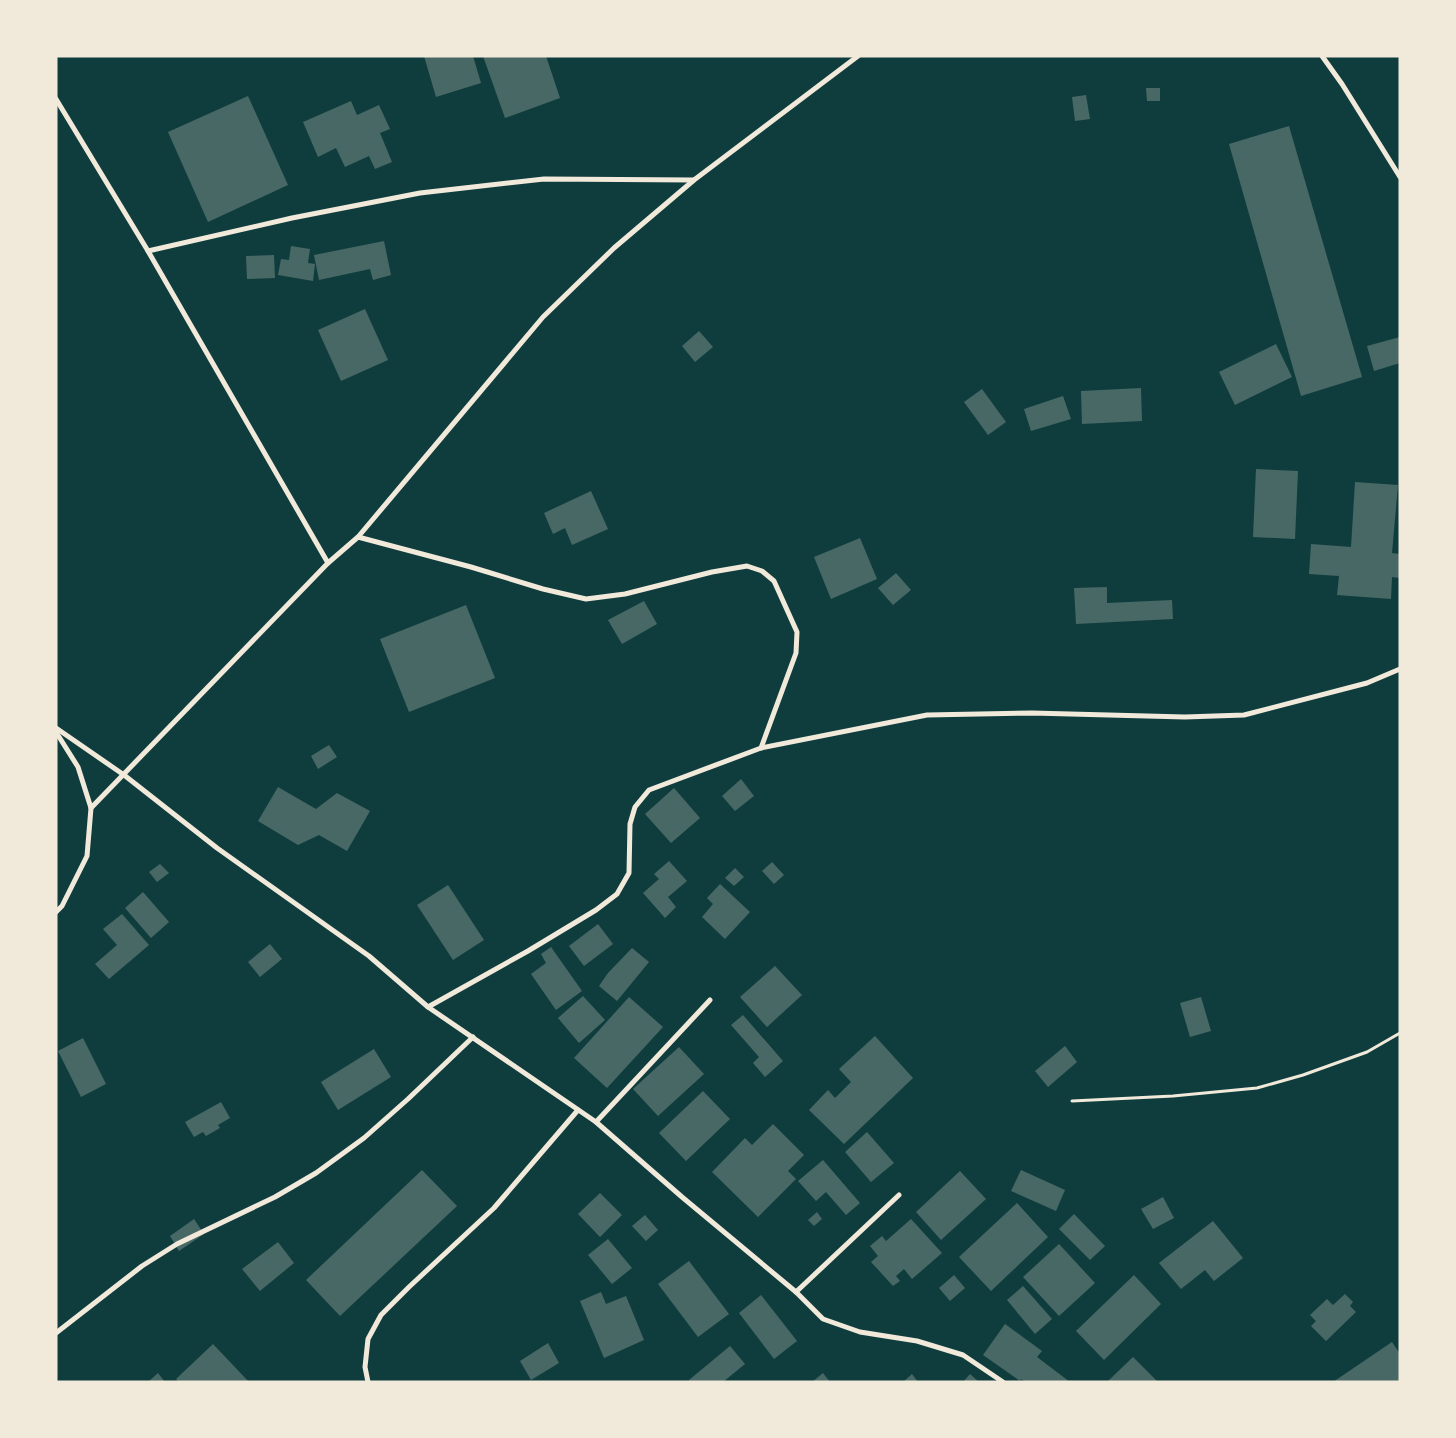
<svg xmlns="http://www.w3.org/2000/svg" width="1456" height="1438" viewBox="0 0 1456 1438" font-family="'Source Sans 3',sans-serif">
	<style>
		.building { fill: #486865 }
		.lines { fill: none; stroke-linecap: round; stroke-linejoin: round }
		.path { stroke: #f1e9da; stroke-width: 3 }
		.minor { stroke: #f1e9da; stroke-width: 5 }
	</style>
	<rect width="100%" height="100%" fill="#0f3d3e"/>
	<g class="building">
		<polygon points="424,56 473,56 481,83 436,97"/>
		<polygon points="483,56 546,56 560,98 505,118"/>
		<polygon points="1146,88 1160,88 1160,101 1147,101"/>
		<polygon points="1086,95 1090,119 1075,121 1072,97"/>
		<polygon points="248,96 288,185 208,222 168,132"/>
		<polygon points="351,101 357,115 379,105 390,129 380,133 392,162 375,169 369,156 345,167 336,148 318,157 303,122"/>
		<polygon points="1289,126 1362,377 1301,396 1229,144"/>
		<polygon points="384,241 391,275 373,280 370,269 319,280 314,255"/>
		<polygon points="291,246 310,249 308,263 315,264 313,281 278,275 281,259 289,260"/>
		<polygon points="274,255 275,278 247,279 246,256"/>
		<polygon points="365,309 388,360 341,381 318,330"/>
		<polygon points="699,331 713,347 695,362 682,346"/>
		<polygon points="1400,337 1400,363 1374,371 1367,346"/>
		<polygon points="1276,344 1292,377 1235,405 1219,372"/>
		<polygon points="1141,388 1142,421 1082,424 1081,391"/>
		<polygon points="982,389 1006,422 988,435 964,402"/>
		<polygon points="1063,396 1071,419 1031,431 1024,409"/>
		<polygon points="1256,469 1298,471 1295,539 1253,537"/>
		<polygon points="1355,482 1398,485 1392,553 1400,554 1400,578 1392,577 1391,599 1337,595 1339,576 1309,574 1311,544 1351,547"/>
		<polygon points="591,491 608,529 572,545 565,528 553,534 544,513"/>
		<polygon points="860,538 877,579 831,599 814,557"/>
		<polygon points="896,573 911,590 893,605 878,588"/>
		<polygon points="1107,587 1107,603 1172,600 1173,619 1076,624 1074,588"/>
		<polygon points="644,601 657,624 622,644 608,620"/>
		<polygon points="466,605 495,678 409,712 380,639"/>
		<polygon points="329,745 337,757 318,769 311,756"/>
		<polygon points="741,779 754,796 735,811 722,796"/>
		<polygon points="278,787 316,809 337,793 370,811 347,851 319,835 298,845 258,821"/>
		<polygon points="674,788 700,818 671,843 645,814"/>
		<polygon points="669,861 687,881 668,897 676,907 665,918 643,893 659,879 654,874"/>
		<polygon points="772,862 784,875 774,884 762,871"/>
		<polygon points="160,864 169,873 157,882 149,872"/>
		<polygon points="735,868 744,877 734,886 725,878"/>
		<polygon points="720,884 750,912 725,939 702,917 713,904 707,898"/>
		<polygon points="448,885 484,940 453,960 417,905"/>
		<polygon points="143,892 169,922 151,938 125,908"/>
		<polygon points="122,914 149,945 109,979 95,964 117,945 103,929"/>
		<polygon points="598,924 613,944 584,966 569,946"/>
		<polygon points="270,944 282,959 260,977 248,962"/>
		<polygon points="551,947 582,991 556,1010 531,974 546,963 541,954"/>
		<polygon points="632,948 649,962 617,1001 599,986 608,973"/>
		<polygon points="775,966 802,995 767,1027 740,997"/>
		<polygon points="583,996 605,1020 579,1043 558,1018"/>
		<polygon points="629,997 663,1027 607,1088 574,1058"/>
		<polygon points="1201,997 1211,1031 1190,1037 1180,1003"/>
		<polygon points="743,1015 783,1061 765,1077 753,1063 759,1057 731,1025"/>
		<polygon points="875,1036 913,1078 844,1144 809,1110 828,1090 835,1098 851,1082 839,1069"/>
		<polygon points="83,1038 106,1084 81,1097 58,1051"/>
		<polygon points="1065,1046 1077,1062 1048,1087 1035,1071"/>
		<polygon points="679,1047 704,1074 658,1116 633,1089"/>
		<polygon points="374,1049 391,1077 338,1110 321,1082"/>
		<polygon points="703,1091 730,1119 686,1161 659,1133"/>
		<polygon points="221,1102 230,1118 218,1125 220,1128 206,1136 203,1132 194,1137 185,1122"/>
		<polygon points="773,1124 804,1155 788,1171 796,1179 758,1217 712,1172 745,1138 752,1145"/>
		<polygon points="867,1132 894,1163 871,1182 845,1152"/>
		<polygon points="823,1160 860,1203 846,1215 826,1192 816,1201 798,1181"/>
		<polygon points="422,1170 457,1206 340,1316 306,1280"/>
		<polygon points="1021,1170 1065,1190 1056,1211 1011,1191"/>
		<polygon points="960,1171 986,1199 941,1240 916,1212"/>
		<polygon points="600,1193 622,1215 600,1237 578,1214"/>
		<polygon points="1163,1197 1174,1218 1153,1229 1141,1209"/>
		<polygon points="1017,1203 1048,1237 991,1291 959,1257"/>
		<polygon points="817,1212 822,1219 814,1226 808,1220"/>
		<polygon points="1074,1214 1105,1246 1090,1260 1059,1229"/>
		<polygon points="645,1215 658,1230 646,1241 632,1226"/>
		<polygon points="194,1219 204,1234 179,1251 170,1236"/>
		<polygon points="911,1219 942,1253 912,1279 904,1269 896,1276 900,1281 893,1286 871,1262 878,1256 870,1246 882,1236 886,1241"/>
		<polygon points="1213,1221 1243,1258 1214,1281 1205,1270 1181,1289 1159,1263"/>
		<polygon points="608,1239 632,1268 612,1284 588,1255"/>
		<polygon points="278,1242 294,1263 260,1291 242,1269"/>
		<polygon points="1059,1244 1095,1283 1059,1316 1023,1277"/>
		<polygon points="689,1261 729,1314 698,1337 658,1284"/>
		<polygon points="954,1275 965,1288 950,1301 939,1288"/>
		<polygon points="1134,1275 1161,1304 1104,1360 1076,1331"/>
		<polygon points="1023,1286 1052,1319 1035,1334 1007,1300"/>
		<polygon points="601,1292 606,1304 626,1296 644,1340 604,1358 580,1301"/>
		<polygon points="1345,1294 1353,1302 1350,1306 1356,1312 1326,1341 1311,1326 1316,1321 1310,1315 1327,1299 1333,1305"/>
		<polygon points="761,1295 797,1341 774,1359 739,1313"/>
		<polygon points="1005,1324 1042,1351 1037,1357 1070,1382 1025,1382 1021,1379 1020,1381 983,1355"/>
		<polygon points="1392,1342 1400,1354 1400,1382 1333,1382"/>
		<polygon points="548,1343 559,1363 531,1380 520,1361"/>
		<polygon points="213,1344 249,1382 179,1382 176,1379"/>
		<polygon points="730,1346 745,1364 723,1382 690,1382 689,1380"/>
		<polygon points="1133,1357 1158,1382 1107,1382"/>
		<polygon points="158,1373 165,1382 148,1382"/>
		<polygon points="823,1373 830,1382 812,1382"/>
		<polygon points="912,1374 918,1382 903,1382"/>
		<polygon points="970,1374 979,1382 963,1382"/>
	</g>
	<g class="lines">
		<polyline class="path" points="1072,1101 1173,1096 1257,1088 1303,1075 1367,1052 1400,1033"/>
		<g class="minor">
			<polyline points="1322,56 1342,84 1400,177"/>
			<polyline points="56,99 148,251 328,563"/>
			<polyline points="148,251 292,218 420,193 544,179 694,180"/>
			<polyline points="358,537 471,567 543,589 586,599 625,594 712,572 747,566 762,571 774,581 797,632 796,653 761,748"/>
			<polyline points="56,728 124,775 217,848 369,956 428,1007 596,1122 682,1197 796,1292 823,1319 860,1332 917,1341 963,1355 1003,1382"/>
			<polyline points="56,732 78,767 91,808 87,856 62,906 56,912"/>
			<polyline points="91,808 328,563 358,537 543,317 614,248 694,180 858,56"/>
			<polyline points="428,1007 528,951 596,910 617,894 629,873 630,824 635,807 649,790 761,748 927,715 1032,713 1185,717 1244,715 1367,683 1400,669"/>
			<polyline points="596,1122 710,1000"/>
			<polyline points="796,1292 899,1195"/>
			<polyline points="56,1333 142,1266 177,1244 275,1197 316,1173 364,1138 408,1099 473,1037"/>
			<polyline points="368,1382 365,1367 368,1339 381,1315 409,1287 494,1208 578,1110"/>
		</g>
	</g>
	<rect width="1456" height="1438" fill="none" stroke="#f1e9da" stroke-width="115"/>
</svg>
